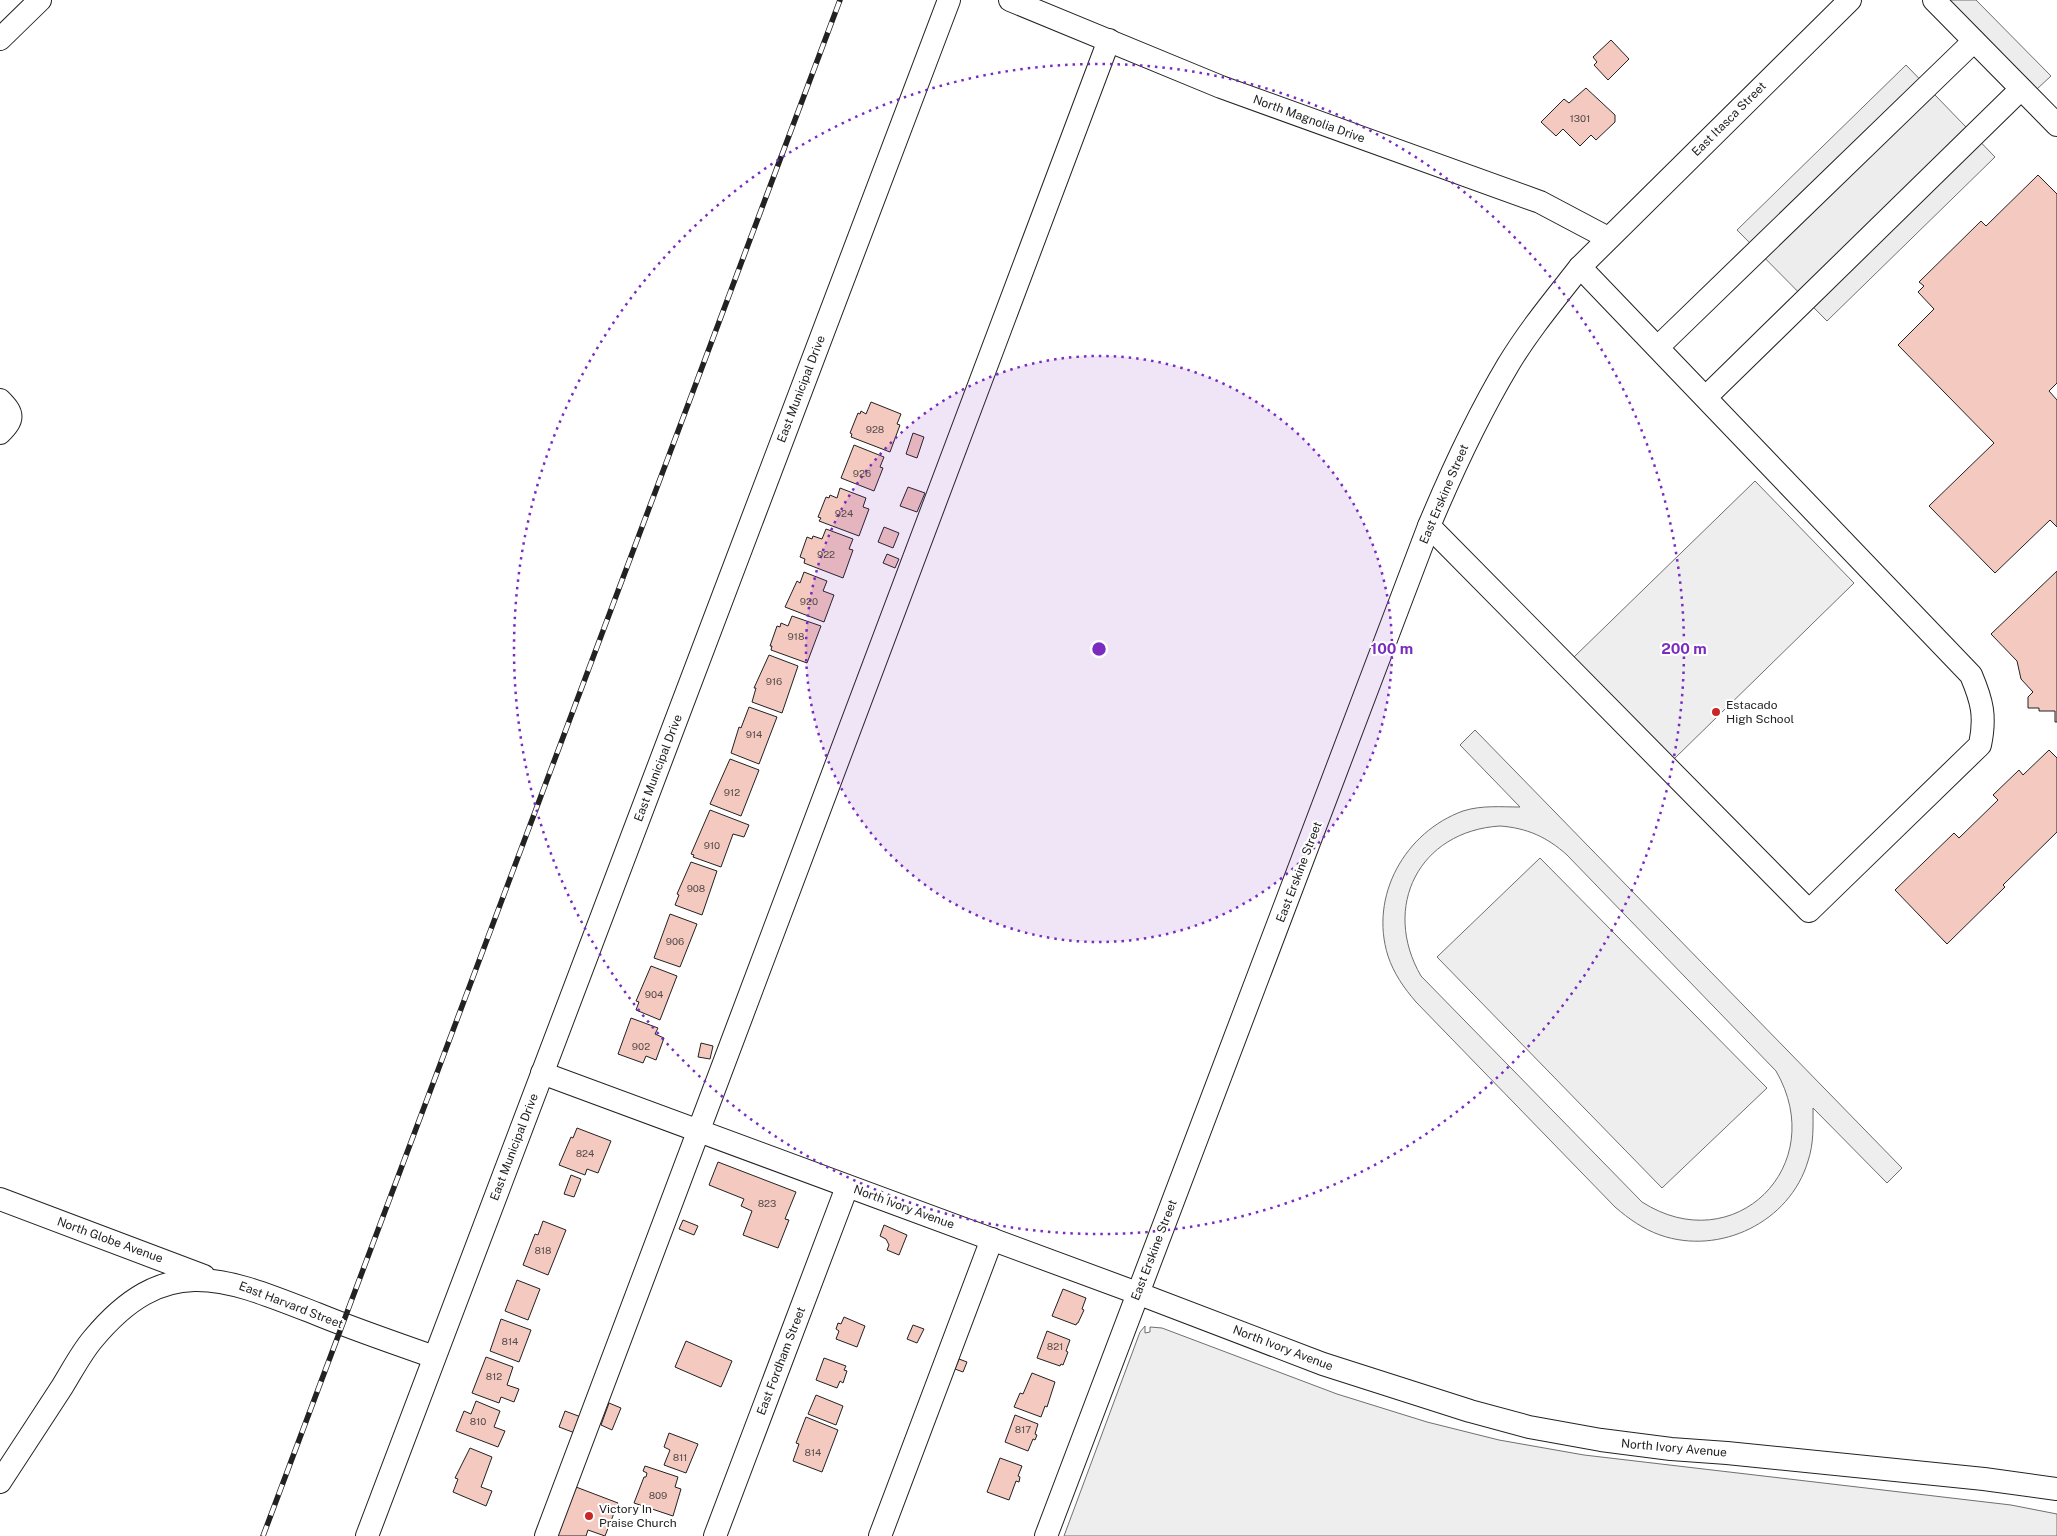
<svg xmlns="http://www.w3.org/2000/svg" width="2057" height="1536" viewBox="0 0 2057 1536" font-family="'Public Sans',sans-serif">
	<style>
		.green { fill: #eee; stroke: #6f6f6f; fill-rule: evenodd }
		.parking { fill: #ededed; stroke: #6f6f6f }
		.building { fill: #f3c9c0; stroke: #222 }
		.lines { fill: none; stroke-linecap: round; stroke-linejoin: round }
		.minor-casing { stroke: #222; stroke-width: 24 }
		.minor { stroke: #fff; stroke-width: 22 }
		.rail-casing { stroke: #222; stroke-width: 5.5 }
		.rail { stroke: #fff; stroke-width: 4; stroke-dasharray: 11; stroke-linecap: butt }
		.ring { fill: none; stroke: #7b2cbf; stroke-width: 2.5; stroke-dasharray: 2.5 5 }
		.poi-dot { fill: #c62828; stroke: #fff; stroke-width: 2 }
		.labels { text-anchor: middle; dominant-baseline: central; stroke-width: 4; stroke-linejoin: round; paint-order: stroke }
		.number-label { font-size: 10px; fill: #564c4a }
		.street-label { font-size: 12px; fill: #222; stroke: #fff }
		.poi-label { font-size: 12px; fill: #222; stroke: #fff; text-anchor: start }
		.centre { fill: #7b2cbf; stroke: #fff; stroke-width: 2.5 }
		.ring-label { font-size: 15px; text-anchor: middle; font-weight: bold; fill: #7b2cbf; stroke: #fff; stroke-width: 4; stroke-linejoin: round; paint-order: stroke }
	</style>
	<rect width="100%" height="100%" fill="#fff"/>
	<g class="green">
		<polygon points="1755,481 1854,583 1674,759 1574,657"/>
		<path d="M1475 730 1902 1168 1887 1183 1813 1108C1813 1126 1814 1143 1808 1161 1790 1222 1720 1256 1660 1235 1643 1229 1629 1219 1615 1207L1416 1002C1404 988 1394 974 1388 956 1369 896 1405 832 1463 811 1482 805 1501 807 1520 807L1460 745ZM1500 826C1527 828 1547 837 1567 855L1776 1071C1831 1166 1734 1261 1642 1202L1421 976C1381 907 1419 831 1500 826Z"/>
		<polygon points="1540,858 1767,1088 1662,1188 1437,957"/>
		<polygon points="1145,1326 1145,1333 1150,1332 1150,1327 1162,1328 1337,1394 1427,1422 1499,1440 1584,1455 2011,1505 2057,1514 2057,1536 1064,1536 1140,1332"/>
	</g>
	<g class="parking">
		<polygon points="1950,0 1976,0 2051,76 2037,89"/>
		<polygon points="1906,65 1995,157 1827,321 1737,230"/>
	</g>
	<g class="building">
		<polygon points="1611,40 1629,59 1608,80 1594,65 1597,62 1593,57"/>
		<polygon points="1586,88 1615,115 1615,122 1596,140 1591,135 1580,146 1563,129 1556,136 1541,122 1564,99 1569,103"/>
		<polygon points="2038,175 2057,194 2057,383 2049,391 2057,400 2057,527 2050,520 1995,573 1929,506 1994,443 1898,345 1934,309 1918,292 1924,286 1919,282 1981,221 1986,226"/>
		<polygon points="871,402 901,414 897,424 900,425 890,452 851,437 852,434 850,433 858,413 860,414 861,411 866,414"/>
		<polygon points="913,433 924,437 917,458 906,454"/>
		<polygon points="854,445 884,457 880,467 883,468 874,491 841,478"/>
		<polygon points="908,487 925,493 917,512 900,506"/>
		<polygon points="840,488 866,498 863,507 869,509 859,536 819,521 821,518 818,517 826,497 829,498 830,495 837,498"/>
		<polygon points="884,527 899,533 893,548 878,542"/>
		<polygon points="826,529 853,539 849,549 853,550 843,578 804,563 805,559 800,557 807,537 812,539 813,536 822,539"/>
		<polygon points="887,554 899,559 895,568 883,563"/>
		<polygon points="2057,571 2057,722 2055,722 2055,711 2039,711 2039,708 2028,708 2028,697 2033,692 2021,679 2017,661 1991,634"/>
		<polygon points="804,572 827,581 823,591 834,595 824,622 785,607 797,581 800,583"/>
		<polygon points="792,616 821,626 807,663 771,650 772,646 770,646 777,626 780,627 781,623 788,626"/>
		<polygon points="769,655 798,666 782,713 752,702 756,688 754,688"/>
		<polygon points="749,707 777,717 759,764 731,753 739,727 741,728"/>
		<polygon points="2049,750 2057,758 2057,832 2003,885 2005,887 1947,944 1895,890 1954,833 1959,838 1998,800 1993,795 2019,770 2023,775"/>
		<polygon points="730,759 759,770 741,816 710,804"/>
		<polygon points="710,810 749,825 744,837 733,834 721,867 693,857 694,855 691,854"/>
		<polygon points="691,862 717,871 702,915 675,905 679,895 677,894"/>
		<polygon points="670,914 697,924 680,967 654,958"/>
		<polygon points="651,966 677,976 660,1020 636,1010 639,1002 636,1001"/>
		<polygon points="631,1018 658,1028 655,1034 664,1038 656,1060 646,1056 643,1063 618,1054"/>
		<polygon points="701,1043 713,1046 710,1059 698,1057"/>
		<polygon points="577,1128 611,1141 598,1173 587,1169 585,1175 559,1165 571,1137 573,1138"/>
		<polygon points="718,1162 796,1192 785,1219 789,1220 778,1248 743,1235 752,1211 741,1206 744,1199 709,1185"/>
		<polygon points="571,1175 581,1179 574,1197 564,1194"/>
		<polygon points="683,1220 698,1226 694,1235 679,1229"/>
		<polygon points="543,1221 566,1230 548,1275 523,1265 535,1234 538,1235"/>
		<polygon points="884,1225 907,1235 899,1255 887,1250 889,1245 886,1239 880,1236"/>
		<polygon points="517,1280 540,1289 528,1320 505,1311"/>
		<polygon points="1063,1289 1086,1298 1082,1309 1084,1310 1078,1323 1077,1323 1076,1325 1052,1316"/>
		<polygon points="844,1317 865,1326 857,1347 836,1339 839,1331 836,1329 838,1323 841,1324"/>
		<polygon points="501,1319 531,1330 519,1362 490,1351"/>
		<polygon points="913,1325 924,1329 917,1343 907,1339"/>
		<polygon points="1047,1331 1070,1340 1066,1351 1068,1352 1063,1365 1061,1364 1060,1366 1037,1358"/>
		<polygon points="686,1341 732,1361 721,1387 675,1367"/>
		<polygon points="486,1357 513,1367 507,1385 519,1389 514,1402 501,1397 499,1403 472,1393"/>
		<polygon points="824,1358 846,1366 844,1370 847,1371 843,1383 840,1381 837,1388 816,1380"/>
		<polygon points="959,1359 967,1362 963,1372 955,1369"/>
		<polygon points="1032,1373 1055,1382 1047,1407 1045,1406 1041,1417 1014,1407 1020,1393 1023,1394"/>
		<polygon points="816,1395 843,1406 836,1425 808,1414"/>
		<polygon points="476,1401 500,1411 494,1427 505,1431 498,1447 456,1431 464,1411 471,1414"/>
		<polygon points="609,1403 621,1408 612,1430 601,1425"/>
		<polygon points="565,1411 581,1417 575,1433 559,1427"/>
		<polygon points="1015,1415 1038,1424 1035,1434 1037,1435 1035,1440 1033,1439 1028,1451 1005,1442"/>
		<polygon points="806,1417 838,1430 822,1472 793,1461 799,1444 796,1443"/>
		<polygon points="669,1433 698,1444 686,1473 664,1465 670,1450 664,1447"/>
		<polygon points="470,1448 492,1457 481,1487 492,1491 486,1506 453,1492 458,1479 455,1478"/>
		<polygon points="1000,1458 1022,1466 1018,1476 1020,1477 1019,1482 1016,1481 1009,1500 987,1492"/>
		<polygon points="645,1466 678,1477 675,1487 681,1489 673,1516 634,1503 644,1477 646,1477 647,1473 643,1471"/>
		<polygon points="576,1487 618,1503 605,1536 588,1530 586,1536 557,1536"/>
	</g>
	<g class="lines">
		<defs>
			<g id="minor">
				<polyline points="1010,0 1221,87 1540,202 1608,238"/>
				<polyline points="1934,0 2057,125"/>
				<polyline points="0,39 40,0"/>
				<polyline points="1658,347 1974,41"/>
				<polyline points="1706,397 2021,89"/>
				<path d="M0 400C14 414 14 419 0 433"/>
				<path d="M1429 526 1809 911 1980 745C1986 716 1982 701 1971 675L1580 267"/>
				<polyline points="542,1073 1137,1293 1323,1364 1470,1411 1529,1427 1601,1440 1671,1449 1727,1453 1984,1479 2057,1489"/>
				<polyline points="0,1199 204,1276"/>
				<path d="M0 1482C21 1450 41 1419 62 1387 72 1371 81 1353 93 1339 166 1251 225 1278 317 1314 356 1330 395 1343 434 1357"/>
				<polyline points="367,1536 949,0"/>
				<polyline points="546,1536 1109,40"/>
				<polyline points="715,1536 847,1187"/>
				<polyline points="880,1536 992,1239"/>
				<path d="M1046 1536 1429 526C1452 471 1477 417 1508 365 1529 330 1555 299 1580 267L1850 0"/>
			</g>
		</defs>
		<use href="#minor" class="minor-casing"/>
		<use href="#minor" class="minor"/>
		<defs>
			<polyline id="rail" points="263,1536 840,0"/>
		</defs>
		<use href="#rail" class="rail-casing"/>
		<use href="#rail" class="rail"/>
	</g>
	<circle cx="1099" cy="649" r="293" fill="#7b2cbf" fill-opacity=".12"/>
	<g class="ring">
		<circle cx="1099" cy="649" r="293"/>
		<circle cx="1099" cy="649" r="585"/>
	</g>
	<g class="poi-dot">
		<circle cx="1716" cy="712" r="5"/>
		<circle cx="589" cy="1516" r="5"/>
	</g>
	<g class="labels">
		<g class="number-label">
			<text x="1580" y="118">1301</text>
			<text x="875" y="429">928</text>
			<text x="862" y="473">926</text>
			<text x="844" y="513">924</text>
			<text x="826" y="554">922</text>
			<text x="809" y="601">920</text>
			<text x="796" y="636">918</text>
			<text x="774" y="681">916</text>
			<text x="754" y="734">914</text>
			<text x="732" y="792">912</text>
			<text x="712" y="845">910</text>
			<text x="696" y="888">908</text>
			<text x="675" y="941">906</text>
			<text x="654" y="994">904</text>
			<text x="641" y="1046">902</text>
			<text x="585" y="1153">824</text>
			<text x="767" y="1203">823</text>
			<text x="543" y="1250">818</text>
			<text x="510" y="1341">814</text>
			<text x="1055" y="1346">821</text>
			<text x="494" y="1376">812</text>
			<text x="478" y="1421">810</text>
			<text x="1023" y="1429">817</text>
			<text x="813" y="1452">814</text>
			<text x="680" y="1457">811</text>
			<text x="658" y="1495">809</text>
		</g>
		<g class="street-label">
			<text transform="translate(1309 119) rotate(20)">North Magnolia Drive</text>
			<text transform="translate(1729 119) rotate(-45)">East Itasca Street</text>
			<text transform="translate(801 389) rotate(-69)">East Municipal Drive</text>
			<text transform="translate(1444 494) rotate(-67)">East Erskine Street</text>
			<text transform="translate(658 768) rotate(-69)">East Municipal Drive</text>
			<text transform="translate(1299 872) rotate(-69)">East Erskine Street</text>
			<text transform="translate(514 1147) rotate(-69)">East Municipal Drive</text>
			<text transform="translate(904 1207) rotate(20)">North Ivory Avenue</text>
			<text transform="translate(110 1240) rotate(20)">North Globe Avenue</text>
			<text transform="translate(1154 1250) rotate(-69)">East Erskine Street</text>
			<text transform="translate(291 1305) rotate(21)">East Harvard Street</text>
			<text transform="translate(1283 1348) rotate(21)">North Ivory Avenue</text>
			<text transform="translate(781 1361) rotate(-69)">East Fordham Street</text>
			<text transform="translate(1674 1448) rotate(5)">North Ivory Avenue</text>
		</g>
		<g class="poi-label">
			<text x="1726" y="705">Estacado<tspan x="1726" dy="14">High School</tspan></text>
			<text x="599" y="1509">Victory In<tspan x="599" dy="14">Praise Church</tspan></text>
		</g>
	</g>
	<circle cx="1099" cy="649" r="8" class="centre"/>
	<g class="ring-label">
		<text x="1392" y="654">100 m</text>
		<text x="1684" y="654">200 m</text>
	</g>
</svg>
